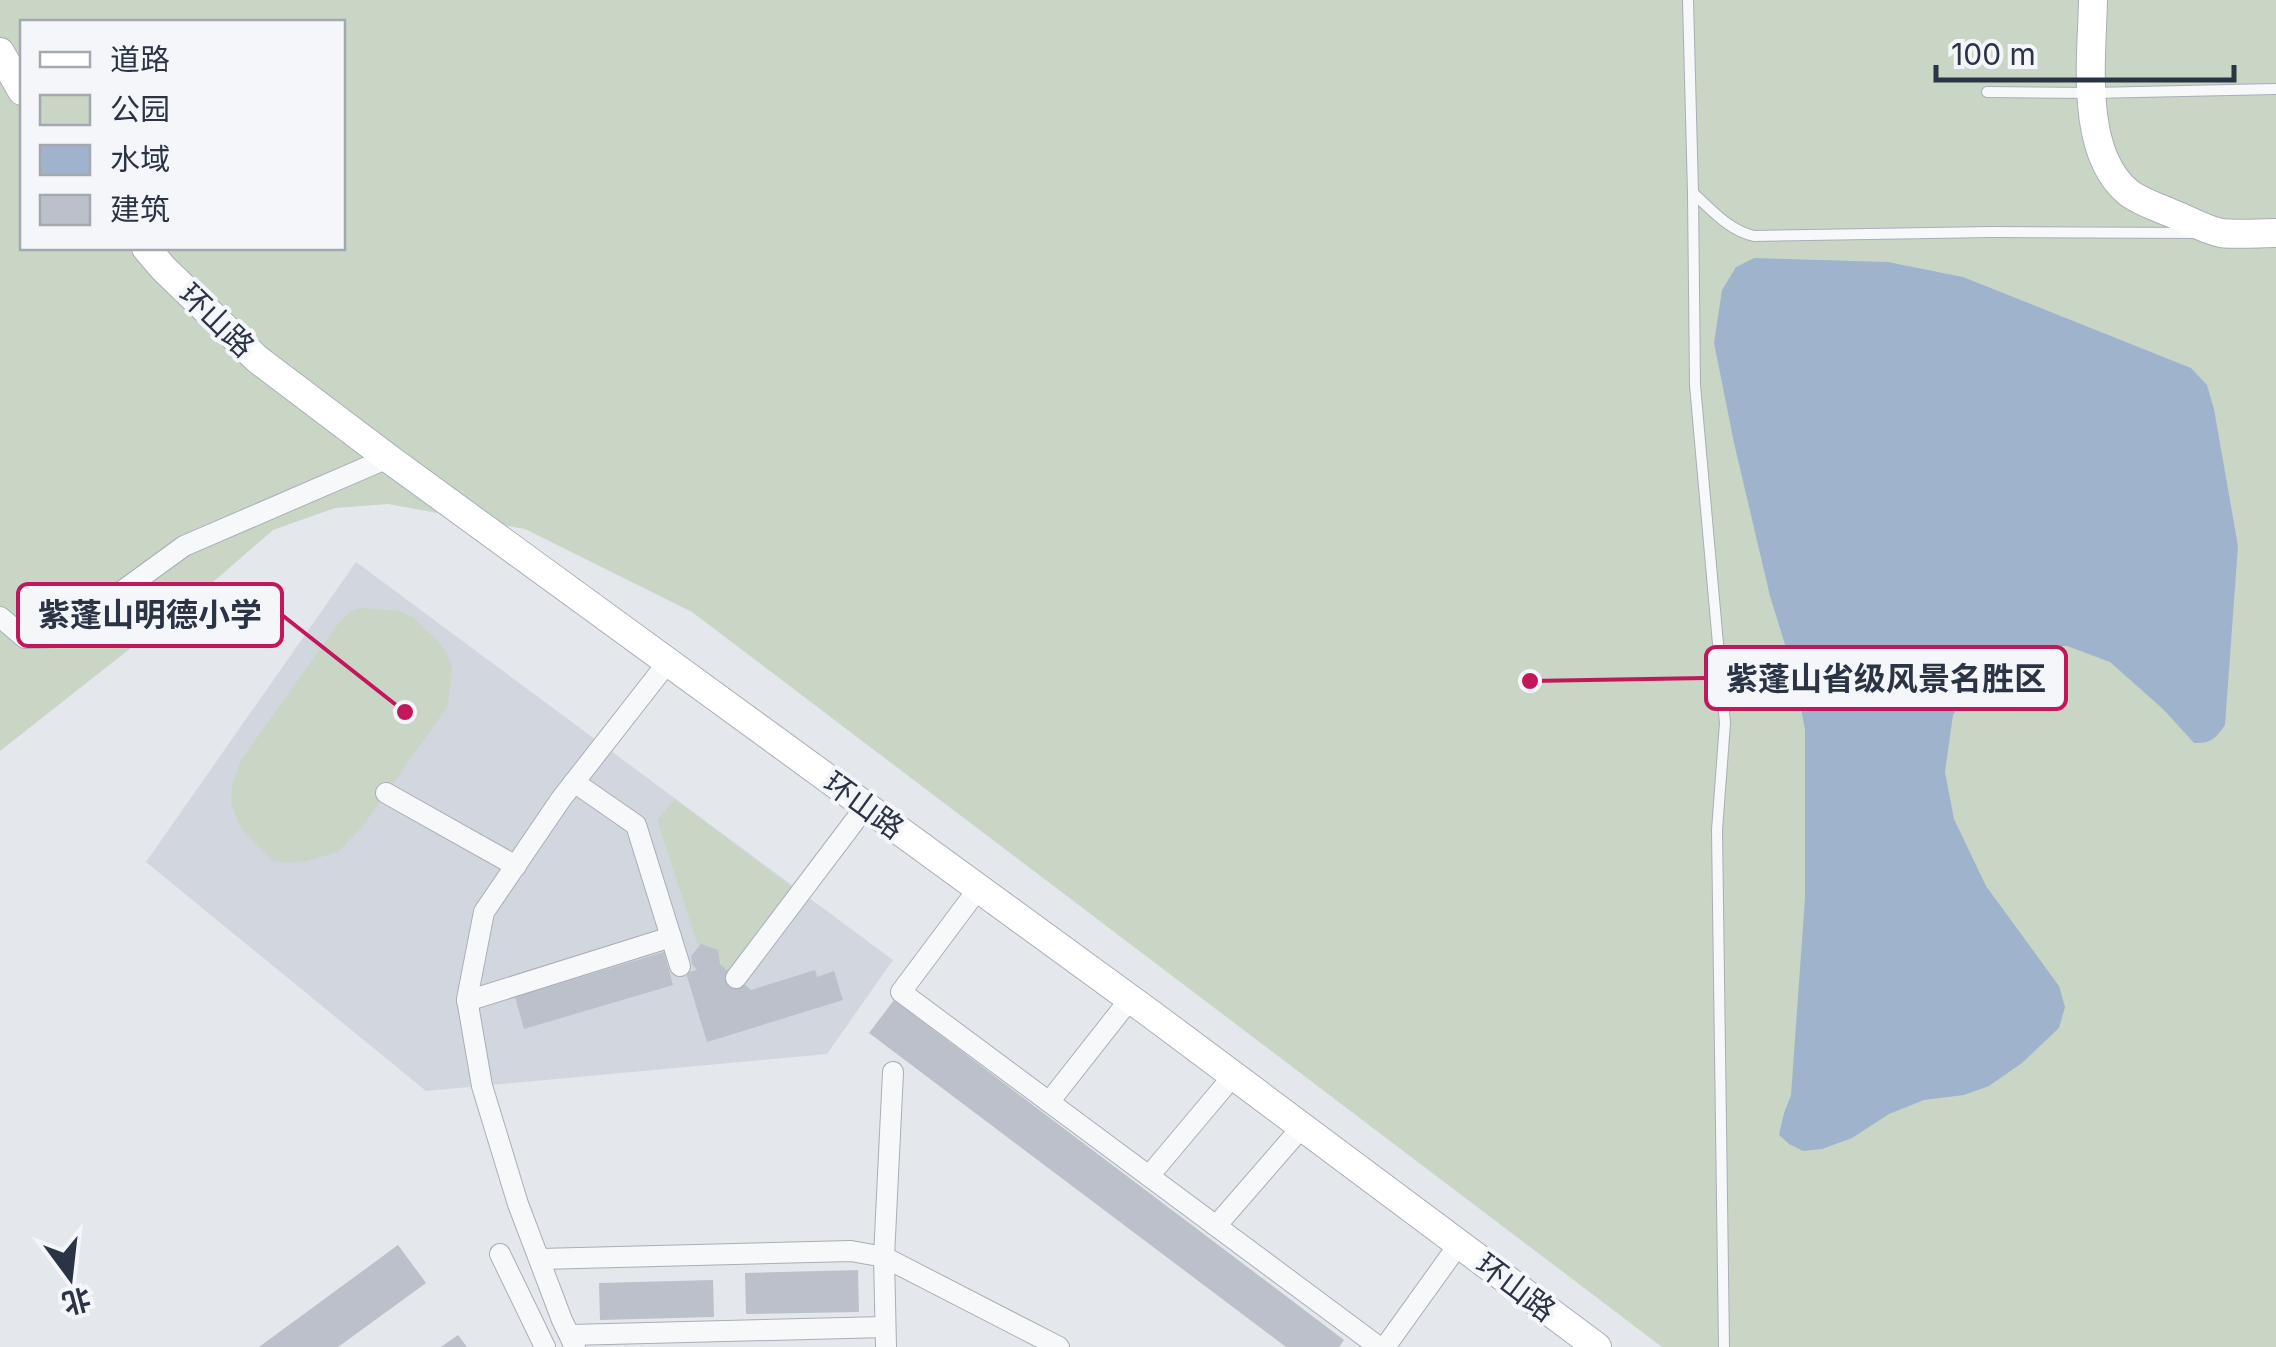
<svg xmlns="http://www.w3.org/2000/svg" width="2276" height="1347" viewBox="0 0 2276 1347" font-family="Inter,'Noto Sans SC',sans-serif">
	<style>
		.built { fill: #d2d6de }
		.green { fill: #c9d6c5; fill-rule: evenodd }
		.water { fill: #9fb4cc }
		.building { fill: #bbc0ca }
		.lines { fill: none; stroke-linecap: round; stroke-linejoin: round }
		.lane-casing { stroke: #a9aeb7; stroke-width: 12 }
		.street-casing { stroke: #a9aeb7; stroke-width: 22 }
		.secondary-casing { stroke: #a9aeb7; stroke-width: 30 }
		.lane { stroke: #f7f8fa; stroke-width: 10 }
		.street { stroke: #f7f8fa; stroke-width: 20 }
		.secondary { stroke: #fff; stroke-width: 28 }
		.labels { text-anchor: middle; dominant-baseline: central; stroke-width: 8; stroke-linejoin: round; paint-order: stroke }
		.street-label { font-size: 30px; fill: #2b3445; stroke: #f4f6f9 }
		.leader { fill: none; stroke: #c2185b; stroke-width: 4 }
		.callout-dot { fill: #c2185b; stroke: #f4f6f9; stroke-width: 4 }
		.callout { fill: #f4f6f9; stroke: #c2185b; stroke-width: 4 }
		.callout-label { font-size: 32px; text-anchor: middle; font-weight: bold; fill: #2b3445 }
	</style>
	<rect width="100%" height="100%" fill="#e4e7ec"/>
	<polygon class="built" points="356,562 893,960 827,1054 426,1091 146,862"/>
	<g class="green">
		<path d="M0 0H2276V1347H1662L692 612 525 529 388 504 335 508 273 530 197 596 0 751ZM22 22H342V248H22Z"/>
		<polygon points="363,608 398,611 411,616 438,641 446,652 452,667 448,706 362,827 338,852 307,861 286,863 272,860 242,830 231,804 232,786 241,760 338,624 351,611"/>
		<polygon points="675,799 795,890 728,971 720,964 718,950 701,944 698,946 657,820"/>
	</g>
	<path class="water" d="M1754 258 1888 262 1963 277 2191 368 2207 385 2214 409 2238 546 2225 725C2216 738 2211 744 2194 743L2164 710 2110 662 2067 646 2021 647 1978 676 1953 715 1945 772 1954 819 1986 886 2059 986 2065 1007 2059 1028 2022 1063 1989 1086 1964 1095 1924 1100 1889 1114 1852 1138 1822 1149 1803 1151 1789 1144 1779 1135 1784 1113 1791 1095 1805 898V730L1795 677 1770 596 1734 443 1714 343 1722 290 1736 267Z"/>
	<g class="building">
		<polygon points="701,944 718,950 720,964 751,990 815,970 817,977 834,971 843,1000 707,1042 686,973 697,970 692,964 691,956"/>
		<polygon points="664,952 673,985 524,1029 515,997"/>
		<polygon points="894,1000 1344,1340 1339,1347 1286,1347 869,1033"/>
		<polygon points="398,1245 426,1283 338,1347 259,1347"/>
		<polygon points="858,1270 859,1312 746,1314 745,1273"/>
		<polygon points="713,1280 714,1317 600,1320 599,1283"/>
		<polygon points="458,1335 467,1347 441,1347"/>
	</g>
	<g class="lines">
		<defs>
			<g id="lane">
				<path d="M1688 0 1693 193C1712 210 1728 230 1754 236L1991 232 2194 233"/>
				<polyline points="1987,92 2092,93 2276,89"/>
				<polyline points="1693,193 1695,385 1725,723 1717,830 1724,1347"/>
			</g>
			<g id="street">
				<polyline points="0,617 25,638 59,637 184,546 388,458"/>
				<polyline points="574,782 636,825 680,966"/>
				<polyline points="386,793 516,866"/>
				<polyline points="978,889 901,992 1379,1347"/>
				<polyline points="736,978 866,806"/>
				<polyline points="467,1001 671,937"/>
				<polyline points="1049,1102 1130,999"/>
				<polyline points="1149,1176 1233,1076"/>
				<polyline points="1216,1226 1302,1127"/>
				<polyline points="500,1254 545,1347"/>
				<polyline points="540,1259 851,1251 884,1257 1059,1347"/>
				<polyline points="570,1335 885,1327"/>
				<polyline points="575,1347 562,1320 518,1204 482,1086 467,999 484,912 561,799 668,662"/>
				<polyline points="886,1347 884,1257 893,1072"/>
				<polyline points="1385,1347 1459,1244"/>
			</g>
			<g id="secondary">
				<path d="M2093 0C2092 57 2079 153 2129 193 2141 202 2157 207 2171 213 2187 219 2205 230 2221 233 2239 235 2259 233 2276 233"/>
				<polyline points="0,52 22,91"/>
				<polyline points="146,248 163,268 257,359 388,458 1151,1014 1597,1347"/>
			</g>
		</defs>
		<use href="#lane" class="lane-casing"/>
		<use href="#street" class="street-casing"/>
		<use href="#secondary" class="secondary-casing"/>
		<use href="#lane" class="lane"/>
		<use href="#street" class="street"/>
		<use href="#secondary" class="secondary"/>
	</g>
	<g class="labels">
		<g class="street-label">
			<text transform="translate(217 320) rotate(44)">环山路</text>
			<text transform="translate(864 805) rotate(36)">环山路</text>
			<text transform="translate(1516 1287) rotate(37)">环山路</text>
		</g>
	</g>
	<path class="leader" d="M405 712L282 615M1530 681L1706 678"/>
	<g class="callout-dot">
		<circle cx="405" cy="712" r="10"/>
		<circle cx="1530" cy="681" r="10"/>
	</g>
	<g class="callout">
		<rect x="18" y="584" width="264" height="62" rx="10"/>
		<rect x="1706" y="647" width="360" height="62" rx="10"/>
	</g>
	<g class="callout-label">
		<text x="150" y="626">紫蓬山明德小学</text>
		<text x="1886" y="690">紫蓬山省级风景名胜区</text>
	</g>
	<rect x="20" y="20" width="325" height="230" fill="#f4f6f9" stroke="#a4a8b1" stroke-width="2.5"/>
	<rect x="40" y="52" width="50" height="15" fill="#ffffff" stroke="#a4a8b1" stroke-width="2.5"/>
	<text x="110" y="70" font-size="30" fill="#2b3445">道路</text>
	<rect x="40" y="95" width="50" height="30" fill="#c9d6c5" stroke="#a4a8b1" stroke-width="2.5"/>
	<text x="110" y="120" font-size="30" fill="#2b3445">公园</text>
	<rect x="40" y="145" width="50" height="30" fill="#9fb4cc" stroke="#a4a8b1" stroke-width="2.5"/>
	<text x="110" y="170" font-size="30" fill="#2b3445">水域</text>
	<rect x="40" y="195" width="50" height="30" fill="#bbc0ca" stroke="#a4a8b1" stroke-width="2.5"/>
	<text x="110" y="220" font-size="30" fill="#2b3445">建筑</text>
	<g transform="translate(70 1277) rotate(165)" stroke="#f4f6f9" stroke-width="8" paint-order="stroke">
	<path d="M0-8L18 38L0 25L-18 38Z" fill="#2b3445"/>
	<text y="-15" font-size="28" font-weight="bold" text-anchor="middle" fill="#2b3445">北</text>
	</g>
	<path d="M1936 65v15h298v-15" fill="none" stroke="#2b3445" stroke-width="5"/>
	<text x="1951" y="65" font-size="30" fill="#2b3445" stroke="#f4f6f9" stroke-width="8" paint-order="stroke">100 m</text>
</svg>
